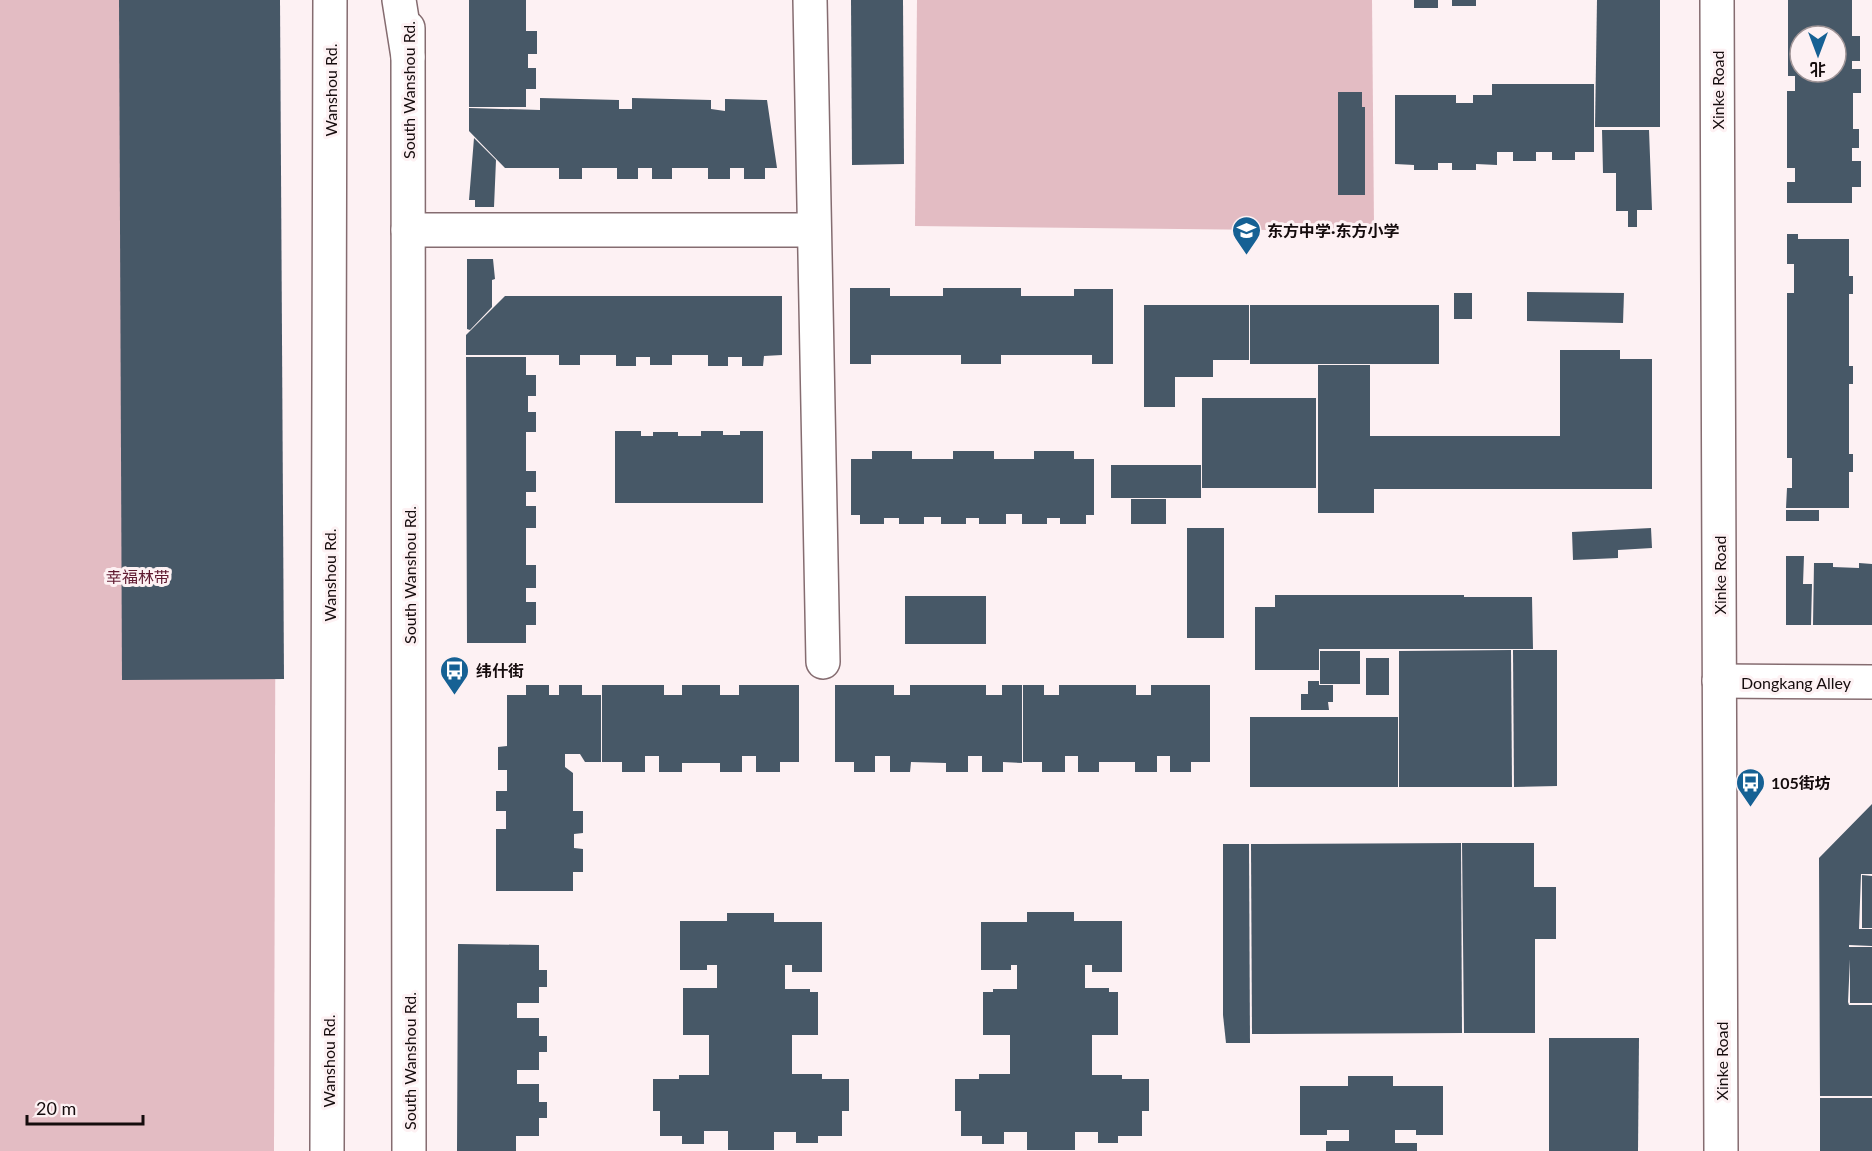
<svg xmlns="http://www.w3.org/2000/svg" width="1872" height="1151" viewBox="0 0 1872 1151" font-family="Lato,'Noto Sans SC',sans-serif">
	<style>
		.green { fill: #e3bcc3 }
		.building { fill: #475867; fill-rule: evenodd }
		.lines { fill: none; stroke-linecap: round; stroke-linejoin: round }
		.minor-casing { stroke: #856c70; stroke-width: 36 }
		.tertiary-casing { stroke: #856c70; stroke-width: 36 }
		.secondary-casing { stroke: #856c70; stroke-width: 36 }
		.primary-casing { stroke: #856c70; stroke-width: 36 }
		.minor { stroke: #fff; stroke-width: 33 }
		.tertiary { stroke: #fff; stroke-width: 33 }
		.secondary { stroke: #fff; stroke-width: 33 }
		.primary { stroke: #fff; stroke-width: 33 }
		.labels { text-anchor: middle; dominant-baseline: central; stroke-width: 6; stroke-linejoin: round; paint-order: stroke }
		.street-label { font-size: 16px; fill: #150c0d; stroke: #fdf1f3 }
		.poi-label { font-size: 16px; font-weight: bold; fill: #150c0d; stroke: #fdf1f3; text-anchor: start }
		.park-label { font-size: 16px; fill: #5f1a30; stroke: #fdf1f3 }
	</style>
	<rect width="100%" height="100%" fill="#fdf1f3"/>
	<g class="green">
		<polygon points="0,0 277,0 274,1151 0,1151"/>
		<polygon points="917,0 1372,0 1374,226 1353,231 915,226"/>
	</g>
	<g class="building">
		<polygon points="119,0 280,0 284,679 122,680"/>
		<polygon points="469,0 526,0 526,31 537,31 537,54 528,54 528,68 536,68 536,89 526,89 526,107 469,107"/>
		<polygon points="851,0 903,0 904,164 852,165"/>
		<rect x="1414" y="0" width="24" height="8"/>
		<rect x="1452" y="0" width="24" height="6"/>
		<polygon points="1597,0 1660,0 1660,127 1595,127"/>
		<path d="M1788 0H1852V36H1860V61H1852V69H1861V93H1853V129H1859V148H1852V161H1861V187H1852V203H1787V182H1795V168H1787V91H1795V76H1788ZM1800 36H1836V72H1800Z"/>
		<polygon points="1492,84 1594,84 1594,152 1575,152 1575,160 1552,160 1552,152 1536,152 1536,161 1513,161 1513,152 1497,152 1497,165 1476,164 1476,170 1452,170 1452,163 1438,163 1438,170 1414,170 1414,165 1395,164 1395,95 1456,95 1456,103 1473,103 1473,95 1492,95"/>
		<polygon points="1338,92 1362,92 1362,107 1365,107 1365,195 1338,195"/>
		<polygon points="540,98 619,100 619,109 632,109 632,98 711,100 711,109 725,111 725,99 767,100 777,168 765,168 765,179 744,179 744,168 730,168 730,179 708,179 708,168 672,168 672,179 652,179 652,168 638,168 638,179 617,179 617,168 582,168 582,179 559,179 559,168 505,168 469,131 469,108 540,110"/>
		<polygon points="1602,130 1649,130 1652,210 1637,210 1637,227 1628,227 1628,211 1616,211 1616,173 1603,173"/>
		<polygon points="474,138 496,160 494,207 475,207 475,200 469,200"/>
		<polygon points="1787,234 1798,234 1798,239 1849,239 1849,276 1853,276 1853,294 1849,294 1849,366 1853,366 1853,384 1849,384 1849,454 1853,454 1853,472 1849,472 1849,508 1786,508 1787,488 1792,488 1792,458 1787,458 1787,293 1794,293 1794,264 1787,264"/>
		<polygon points="467,259 493,259 495,279 492,280 492,307 470,330 467,329"/>
		<polygon points="850,288 890,288 890,296 943,296 943,288 1021,288 1021,296 1074,296 1074,289 1113,289 1113,364 1092,364 1092,355 1001,355 1001,364 961,364 961,355 871,355 871,364 850,364"/>
		<polygon points="1527,292 1624,293 1623,323 1527,321"/>
		<rect x="1454" y="293" width="18" height="26"/>
		<polygon points="505,296 782,296 782,355 764,356 763,366 742,366 742,357 728,357 728,366 708,366 708,355 672,355 672,365 650,365 650,357 636,357 636,366 616,366 616,355 580,355 580,365 559,365 559,355 466,355 466,335"/>
		<polygon points="1144,305 1249,305 1249,360 1213,360 1213,377 1175,377 1175,407 1144,407"/>
		<rect x="1250" y="305" width="189" height="59"/>
		<polygon points="1560,350 1620,350 1620,359 1652,359 1652,489 1374,489 1374,513 1318,513 1318,365 1370,365 1370,436 1560,436"/>
		<polygon points="466,357 526,357 526,375 536,375 536,396 528,396 528,412 536,412 536,432 526,432 526,471 536,471 536,492 526,492 526,506 536,506 536,528 526,528 526,565 536,565 536,588 526,588 526,602 536,602 536,625 526,625 526,643 467,643"/>
		<rect x="1202" y="398" width="114" height="90"/>
		<polygon points="615,431 641,431 641,436 653,436 653,432 678,432 678,436 701,436 701,431 723,431 723,435 740,435 740,431 763,431 763,503 615,503"/>
		<polygon points="872,451 912,451 912,459 953,459 953,451 994,451 994,459 1034,459 1034,451 1074,451 1074,459 1094,459 1094,515 1086,515 1086,524 1060,524 1060,518 1047,518 1047,524 1022,524 1022,514 1006,514 1006,524 979,524 979,518 966,518 966,524 941,524 941,517 924,517 924,524 899,524 899,518 884,518 884,524 860,524 860,515 851,515 851,459 872,459"/>
		<rect x="1111" y="465" width="90" height="33"/>
		<rect x="1131" y="499" width="35" height="25"/>
		<rect x="1786" y="510" width="33" height="11"/>
		<rect x="1187" y="528" width="37" height="110"/>
		<polygon points="1651,528 1652,548 1618,550 1618,558 1573,560 1572,532"/>
		<polygon points="1786,556 1804,556 1803,584 1812,584 1811,625 1786,625"/>
		<polygon points="1814,563 1833,563 1833,567 1859,568 1859,563 1872,564 1872,625 1813,625"/>
		<polygon points="1275,595 1464,595 1464,597 1532,597 1533,649 1319,649 1319,670 1255,670 1255,607 1275,607"/>
		<rect x="905" y="596" width="81" height="48"/>
		<polygon points="1511,650 1512,787 1399,787 1399,651"/>
		<polygon points="1513,650 1557,650 1557,786 1514,787"/>
		<rect x="1320" y="651" width="40" height="33"/>
		<rect x="1366" y="658" width="23" height="37"/>
		<polygon points="1308,681 1319,681 1319,685 1333,685 1333,702 1328,702 1329,710 1301,710 1301,694 1308,694"/>
		<polygon points="526,685 549,685 549,695 559,695 559,685 582,685 582,695 601,695 601,762 585,762 580,754 565,754 565,767 573,773 573,811 583,811 583,833 574,834 574,848 583,849 583,872 573,872 573,891 496,891 496,829 506,829 506,811 496,811 496,791 507,791 507,770 498,770 498,747 507,746 507,695 526,695"/>
		<polygon points="602,685 664,685 664,695 682,695 682,685 720,685 720,695 739,695 739,685 799,685 799,762 780,762 780,772 756,772 756,756 742,756 742,772 720,772 720,763 682,763 682,772 659,772 659,756 645,756 645,772 622,772 622,762 602,762"/>
		<polygon points="835,685 894,685 894,695 910,695 910,685 986,685 986,695 1002,695 1002,685 1022,685 1022,763 1003,762 1003,772 982,772 982,756 968,756 968,772 946,772 946,763 911,762 910,772 890,772 890,756 875,756 875,772 854,772 854,762 835,762"/>
		<polygon points="1023,685 1044,685 1044,695 1059,695 1059,685 1136,685 1136,695 1151,695 1151,685 1210,685 1210,762 1191,762 1191,772 1170,772 1170,756 1157,756 1157,772 1135,772 1135,762 1099,762 1099,772 1078,772 1078,756 1065,756 1065,772 1042,772 1042,762 1023,762"/>
		<rect x="1250" y="717" width="148" height="70"/>
		<polygon points="1872,804 1872,874 1861,874 1859,929 1872,929 1872,946 1849,945 1849,947 1872,947 1872,1003 1850,1003 1850,959 1848,1002 1849,1005 1872,1005 1872,1096 1820,1096 1819,858"/>
		<polygon points="1461,843 1462,1033 1252,1034 1251,844"/>
		<polygon points="1462,843 1534,843 1534,887 1556,887 1556,939 1535,939 1535,1033 1464,1033"/>
		<polygon points="1223,844 1249,844 1250,1043 1226,1043 1223,1015"/>
		<polygon points="1862,875 1872,876 1872,928 1862,928"/>
		<polygon points="1027,912 1074,912 1074,921 1122,921 1122,972 1092,972 1092,965 1085,965 1085,988 1109,988 1109,992 1118,992 1118,1035 1092,1035 1092,1075 1122,1075 1122,1079 1149,1079 1149,1111 1142,1111 1142,1136 1118,1136 1118,1143 1098,1143 1098,1132 1075,1132 1075,1150 1027,1150 1027,1132 1004,1132 1004,1144 982,1144 982,1136 961,1136 961,1111 955,1111 955,1079 979,1079 979,1074 1010,1074 1010,1035 983,1035 983,992 993,992 993,989 1017,989 1017,965 1011,965 1011,970 981,970 981,922 1027,922"/>
		<polygon points="727,913 774,913 774,922 822,922 822,972 792,972 792,965 785,965 785,989 810,989 810,992 818,992 818,1035 792,1035 792,1074 822,1074 822,1079 849,1079 849,1111 842,1111 842,1136 818,1136 818,1143 796,1143 796,1132 774,1132 774,1150 728,1150 728,1131 704,1131 704,1144 682,1144 682,1136 660,1136 660,1111 653,1111 653,1079 679,1079 679,1075 709,1075 709,1035 683,1035 683,988 717,988 717,965 707,965 707,970 680,970 680,921 727,921"/>
		<polygon points="458,944 539,945 539,970 547,970 547,987 539,987 539,1003 517,1003 517,1018 539,1018 539,1036 547,1036 547,1052 539,1052 539,1070 517,1070 517,1084 539,1084 539,1102 547,1102 547,1118 539,1118 539,1136 516,1136 516,1151 457,1151"/>
		<polygon points="1549,1038 1639,1038 1638,1151 1549,1151"/>
		<polygon points="1348,1076 1393,1076 1393,1086 1443,1086 1443,1135 1416,1135 1416,1130 1395,1130 1395,1143 1417,1143 1417,1151 1326,1151 1326,1141 1349,1141 1349,1130 1327,1130 1327,1135 1300,1135 1300,1086 1348,1086"/>
		<rect x="1820" y="1098" width="52" height="53"/>
	</g>
	<g class="lines">
		<defs>
			<g id="minor">
				<polyline points="810,0 823,662"/>
				<polyline points="408,230 814,230"/>
				<polyline points="1719,681 1872,682"/>
			</g>
			<polyline id="tertiary" points="1717,0 1721,1151"/>
			<polyline id="secondary" points="408,28 409,1151"/>
			<g id="primary">
				<polyline points="399,0 408,57"/>
				<polyline points="327,1151 330,0"/>
			</g>
		</defs>
		<use href="#minor" class="minor-casing"/>
		<use href="#tertiary" class="tertiary-casing"/>
		<use href="#secondary" class="secondary-casing"/>
		<use href="#primary" class="primary-casing"/>
		<use href="#minor" class="minor"/>
		<use href="#tertiary" class="tertiary"/>
		<use href="#secondary" class="secondary"/>
		<use href="#primary" class="primary"/>
	</g>
	<defs>
		<symbol id="school-pin" viewBox="-11 -11 22 30"><path d="M0 17L-7.5 6A9.5 9.5 0 1 1 7.5 6Z" fill="#166194" stroke="#fdf1f3"/><path d="M0-5L7-2L0 1L-7-2ZM-4 1L0 2.5L4 1V4Q0 6-4 4Z" fill="#fff"/></symbol>
		<symbol id="bus-pin" viewBox="-11 -11 22 30"><path d="M0 17L-7.5 6A9.5 9.5 0 1 1 7.5 6Z" fill="#166194" stroke="#fdf1f3"/><path d="M-5-6H5V4H4V6H2V4H-2V6H-4V4H-5ZM-3.5-4V0h7V-4ZM-3.5 1.2v1.5H-2V1.2ZM2 1.2v1.5H3.5V1.2Z" fill="#fff"/></symbol>
	</defs>
	<g fill-rule="evenodd">
		<use href="#school-pin" x="1230" y="214" width="33" height="45"/>
		<use href="#bus-pin" x="438" y="654" width="33" height="45"/>
		<use href="#bus-pin" x="1734" y="766" width="33" height="45"/>
	</g>
	<g class="labels">
		<g class="street-label">
			<text transform="translate(330 90) rotate(-90)">Wanshou Rd.</text>
			<text transform="translate(408 90) rotate(-90)">South Wanshou Rd.</text>
			<text transform="translate(1717 90) rotate(-90)">Xinke Road</text>
			<text transform="translate(329 575) rotate(-90)">Wanshou Rd.</text>
			<text transform="translate(409 575) rotate(-90)">South Wanshou Rd.</text>
			<text transform="translate(1719 575) rotate(-90)">Xinke Road</text>
			<text x="1796" y="682">Dongkang Alley</text>
			<text transform="translate(328 1061) rotate(-90)">Wanshou Rd.</text>
			<text transform="translate(409 1061) rotate(-90)">South Wanshou Rd.</text>
			<text transform="translate(1721 1061) rotate(-90)">Xinke Road</text>
		</g>
		<g class="poi-label">
			<text x="1267" y="230">东方中学·东方小学</text>
			<text x="476" y="670">纬什街</text>
			<text x="1771" y="782">105街坊</text>
		</g>
		<g class="park-label">
			<text x="138" y="576">幸福林带</text>
		</g>
	</g>
	<g transform="translate(1818 54) rotate(180)"><circle r="28" fill="#fdf1f3" stroke="#a09597" stroke-width="1.5"/>
	<path d="M0-4.5L10 22L0 15L-10 22Z" fill="#166194"/>
	<text y="-9" font-size="16" font-weight="bold" text-anchor="middle" fill="#150c0d">北</text>
	</g>
	<path d="M27 1115v9h116v-9" fill="none" stroke="#150c0d" stroke-width="3"/>
	<text x="36" y="1115" font-size="18" fill="#150c0d" stroke="#fdf1f3" stroke-width="4.5" paint-order="stroke">20 m</text>
</svg>
